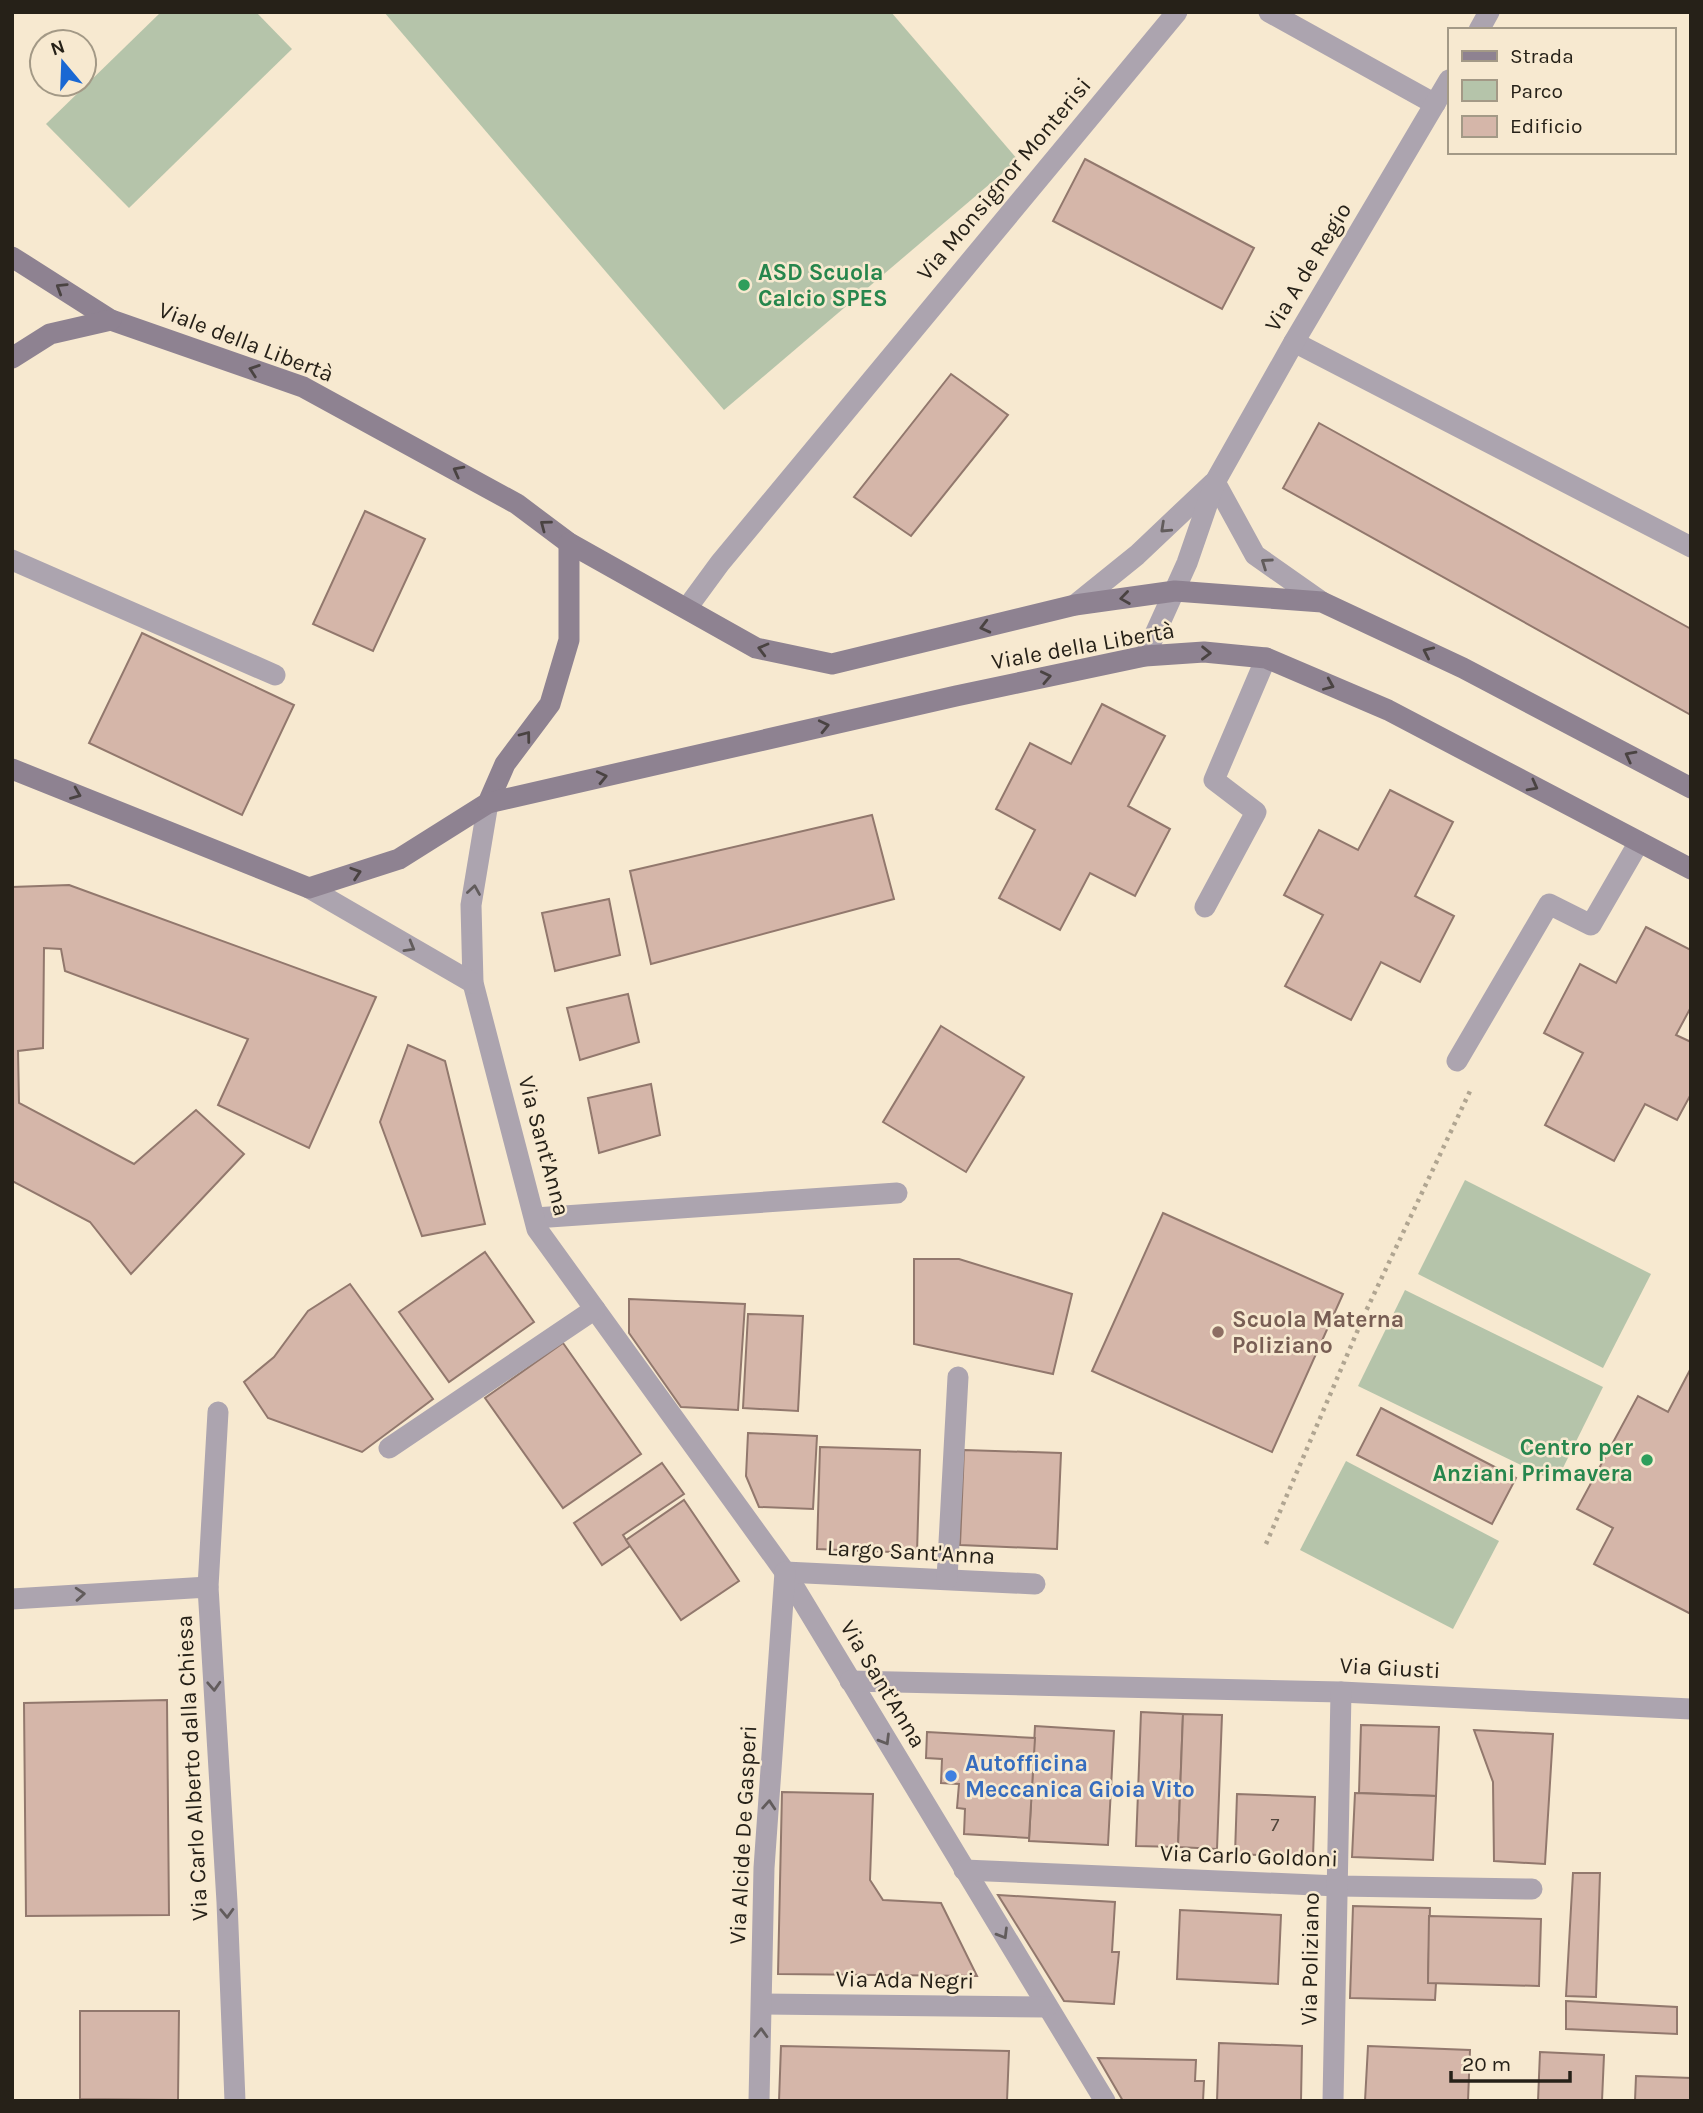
<svg xmlns="http://www.w3.org/2000/svg" width="1703" height="2113" viewBox="0 0 1703 2113" font-family="Karla,sans-serif">
	<style>
		.green { fill: #b5c4aa }
		.building { fill: #d5b6a9; stroke: #92786d; stroke-width: 2 }
		.lines { fill: none; stroke-linecap: round; stroke-linejoin: round }
		.path { stroke: #b0a591; stroke-width: 4.5; stroke-dasharray: 3.5 5; stroke-linecap: butt }
		.lane { stroke: #aca4af; stroke-width: 21 }
		.street { stroke: #aca4af; stroke-width: 21 }
		.secondary { stroke: #8e8291; stroke-width: 21 }
		.oneway { stroke: #4a4342 }
		.oneway2 { stroke: #625c5c }
		.leisure-dot { fill: #2e9e5b; stroke: #f7e9d0; stroke-width: 2.5 }
		.education-dot { fill: #8d6e63; stroke: #f7e9d0; stroke-width: 2.5 }
		.shop-dot { fill: #3f7fe0; stroke: #f7e9d0; stroke-width: 2.5 }
		.labels { text-anchor: middle; dominant-baseline: central; stroke-width: 5; stroke-linejoin: round; paint-order: stroke }
		.number-label { font-size: 19px; fill: #52463c }
		.street-label { font-size: 23px; fill: #262118; stroke: #f7e9d0 }
		.leisure-label { font-size: 23px; font-weight: bold; fill: #27864d; stroke: #f7e9d0; text-anchor: start }
		.education-label { font-size: 23px; font-weight: bold; fill: #785e54; stroke: #f7e9d0; text-anchor: start }
		.shop-label { font-size: 23px; font-weight: bold; fill: #366cbe; stroke: #f7e9d0; text-anchor: start }
	</style>
	<rect width="100%" height="100%" fill="#f7e9d0"/>
	<g class="green">
		<polygon points="161,12 256,12 292,49 129,208 46,124"/>
		<polygon points="384,12 891,12 1018,160 724,410"/>
		<polygon points="1465,1180 1651,1274 1603,1368 1418,1274"/>
		<polygon points="1405,1290 1603,1387 1556,1482 1358,1386"/>
		<polygon points="1346,1461 1499,1541 1453,1629 1300,1550"/>
	</g>
	<g class="building">
		<polygon points="1085,159 1254,248 1222,309 1053,221"/>
		<polygon points="951,374 1008,415 911,536 854,497"/>
		<polygon points="1319,423 1691,629 1691,715 1283,488"/>
		<polygon points="365,511 425,539 373,651 313,624"/>
		<polygon points="142,633 294,705 242,815 89,743"/>
		<polygon points="1102,704 1165,736 1128,806 1170,829 1135,896 1090,873 1060,930 999,898 1035,830 996,809 1030,743 1071,764"/>
		<polygon points="1390,790 1453,822 1415,896 1454,916 1420,982 1381,962 1351,1020 1285,986 1323,915 1284,895 1319,830 1358,850"/>
		<polygon points="872,815 894,899 651,964 630,871"/>
		<polygon points="69,885 376,997 309,1148 218,1105 248,1039 65,971 61,949 44,948 43,1048 18,1051 19,1103 134,1164 196,1110 244,1154 131,1274 90,1222 12,1181 12,887"/>
		<polygon points="609,899 620,955 555,971 542,913"/>
		<polygon points="1646,927 1691,950 1691,1007 1676,1035 1691,1042 1691,1094 1677,1120 1645,1104 1614,1161 1545,1125 1583,1053 1544,1033 1580,964 1616,983"/>
		<polygon points="628,994 639,1042 580,1060 567,1008"/>
		<polygon points="941,1026 1024,1077 966,1172 883,1122"/>
		<polygon points="408,1045 445,1061 485,1224 422,1236 380,1122"/>
		<polygon points="651,1084 660,1135 599,1153 588,1098"/>
		<polygon points="1163,1213 1343,1294 1272,1452 1092,1371"/>
		<polygon points="485,1252 534,1322 449,1382 399,1312"/>
		<polygon points="914,1259 959,1259 1072,1294 1053,1374 914,1344"/>
		<polygon points="350,1284 433,1399 362,1452 268,1418 244,1382 274,1357 308,1311"/>
		<polygon points="629,1299 745,1304 738,1410 681,1407 629,1333"/>
		<polygon points="748,1314 803,1316 798,1411 743,1408"/>
		<polygon points="563,1343 641,1454 563,1508 485,1398"/>
		<polygon points="1691,1368 1691,1614 1594,1564 1613,1528 1577,1509 1638,1396 1668,1412"/>
		<polygon points="1381,1408 1516,1478 1492,1524 1357,1455"/>
		<polygon points="748,1433 817,1436 813,1509 759,1507 746,1476"/>
		<polygon points="820,1447 920,1450 917,1553 817,1549"/>
		<polygon points="964,1450 1061,1453 1057,1549 960,1545"/>
		<polygon points="662,1463 684,1494 623,1535 630,1546 602,1565 574,1523"/>
		<polygon points="684,1500 739,1581 681,1620 626,1540"/>
		<polygon points="167,1700 169,1915 26,1916 24,1703"/>
		<polygon points="1141,1712 1183,1714 1178,1847 1136,1846"/>
		<polygon points="1183,1714 1222,1715 1217,1849 1178,1847"/>
		<polygon points="1361,1725 1439,1727 1436,1796 1359,1793"/>
		<polygon points="1035,1726 1114,1731 1108,1845 1029,1841"/>
		<polygon points="1474,1730 1553,1734 1545,1864 1494,1861 1493,1782"/>
		<polygon points="927,1732 1035,1738 1029,1838 964,1834 965,1809 957,1808 959,1784 941,1783 942,1759 926,1758"/>
		<polygon points="782,1792 873,1794 870,1880 883,1900 941,1903 977,1976 778,1974"/>
		<polygon points="1355,1793 1436,1796 1433,1860 1352,1857"/>
		<polygon points="1237,1794 1315,1797 1313,1857 1235,1854"/>
		<polygon points="1573,1873 1600,1873 1596,1997 1566,1996"/>
		<polygon points="998,1895 1115,1902 1112,1952 1119,1952 1114,2004 1064,2001"/>
		<polygon points="1353,1906 1430,1908 1428,1983 1436,1983 1435,2000 1350,1998"/>
		<polygon points="1180,1910 1281,1915 1278,1984 1177,1979"/>
		<polygon points="1429,1916 1541,1919 1539,1986 1428,1983"/>
		<polygon points="1566,2001 1677,2007 1677,2034 1566,2029"/>
		<polygon points="80,2011 179,2011 178,2100 80,2099"/>
		<polygon points="1219,2043 1302,2046 1301,2101 1217,2101"/>
		<polygon points="781,2046 1009,2051 1007,2101 779,2101"/>
		<polygon points="1368,2046 1470,2050 1468,2101 1365,2101"/>
		<polygon points="1540,2052 1604,2055 1602,2101 1538,2101"/>
		<polygon points="1098,2058 1196,2060 1195,2081 1204,2081 1203,2101 1123,2101"/>
		<polygon points="1636,2076 1691,2078 1691,2101 1635,2101"/>
	</g>
	<g class="lines">
		<polyline class="path" points="1266,1544 1366,1311 1471,1089"/>
		<g class="lane">
			<polyline points="1294,342 1691,547"/>
			<polyline points="12,560 275,675"/>
			<polyline points="1205,907 1256,812 1214,780 1266,658"/>
			<polyline points="1457,1061 1549,904 1591,925 1639,842"/>
			<polyline points="535,1218 897,1193"/>
		</g>
		<g class="street">
			<polyline points="1269,12 1435,104"/>
			<polyline points="1479,30 1489,12"/>
			<polyline points="1215,482 1255,555 1322,602"/>
			<polyline points="1075,605 1137,555 1213,483"/>
			<polyline points="687,608 720,563 1177,12"/>
			<polyline points="1145,656 1187,563 1215,482 1294,342 1449,80"/>
			<polyline points="488,803 471,905 473,983 537,1229 785,1572 1105,2101"/>
			<polyline points="309,888 473,983"/>
			<polyline points="389,1448 595,1309"/>
			<polyline points="785,1572 1035,1584"/>
			<polyline points="947,1579 958,1377"/>
			<polyline points="208,1587 218,1412"/>
			<polyline points="12,1599 208,1587 227,1902 235,2101"/>
			<polyline points="850,1681 1341,1692 1691,1709"/>
			<polyline points="964,1870 1338,1886 1532,1889"/>
			<polyline points="762,2004 1047,2007"/>
			<polyline points="759,2101 764,1868 785,1572"/>
			<polyline points="1333,2101 1341,1692"/>
		</g>
		<g class="secondary">
			<polyline points="12,257 111,320 303,387 517,504 569,543 756,648 832,664 1075,605 1175,591 1322,602 1463,668 1691,788"/>
			<polyline points="12,358 50,334 111,320"/>
			<polyline points="12,769 309,888 399,859 488,803 505,764 550,704 569,640 569,543"/>
			<polyline points="488,803 956,696 1145,656 1204,652 1266,658 1388,710 1691,869"/>
		</g>
	</g>
	<defs><path id="oneway-chevron" d="M-2-3.5L2.5 0L-2 3.5" fill="none" stroke-width="1.6" stroke-linecap="round" stroke-linejoin="round" transform="scale(1.75)"/></defs>
	<g class="oneway">
		<use href="#oneway-chevron" transform="translate(61 288) rotate(-148)"/>
		<use href="#oneway-chevron" transform="translate(254 370) rotate(-161)"/>
		<use href="#oneway-chevron" transform="translate(458 471) rotate(-152)"/>
		<use href="#oneway-chevron" transform="translate(545 525) rotate(-143)"/>
		<use href="#oneway-chevron" transform="translate(1125 598) rotate(172)"/>
		<use href="#oneway-chevron" transform="translate(985 627) rotate(166)"/>
		<use href="#oneway-chevron" transform="translate(763 649) rotate(-165)"/>
		<use href="#oneway-chevron" transform="translate(1428 652) rotate(-155)"/>
		<use href="#oneway-chevron" transform="translate(1206 653) rotate(1)"/>
		<use href="#oneway-chevron" transform="translate(1046 677) rotate(-12)"/>
		<use href="#oneway-chevron" transform="translate(1329 685) rotate(23)"/>
		<use href="#oneway-chevron" transform="translate(824 726) rotate(-13)"/>
		<use href="#oneway-chevron" transform="translate(526 736) rotate(-53)"/>
		<use href="#oneway-chevron" transform="translate(1630 756) rotate(-152)"/>
		<use href="#oneway-chevron" transform="translate(602 777) rotate(-13)"/>
		<use href="#oneway-chevron" transform="translate(1533 786) rotate(28)"/>
		<use href="#oneway-chevron" transform="translate(76 794) rotate(22)"/>
		<use href="#oneway-chevron" transform="translate(356 873) rotate(-18)"/>
	</g>
	<g class="oneway2">
		<use href="#oneway-chevron" transform="translate(1165 528) rotate(137)"/>
		<use href="#oneway-chevron" transform="translate(1266 563) rotate(-145)"/>
		<use href="#oneway-chevron" transform="translate(474 890) rotate(-81)"/>
		<use href="#oneway-chevron" transform="translate(410 947) rotate(30)"/>
		<use href="#oneway-chevron" transform="translate(80 1594) rotate(-4)"/>
		<use href="#oneway-chevron" transform="translate(214 1686) rotate(87)"/>
		<use href="#oneway-chevron" transform="translate(885 1740) rotate(59)"/>
		<use href="#oneway-chevron" transform="translate(769 1805) rotate(-86)"/>
		<use href="#oneway-chevron" transform="translate(227 1913) rotate(88)"/>
		<use href="#oneway-chevron" transform="translate(1003 1934) rotate(59)"/>
		<use href="#oneway-chevron" transform="translate(761 2033) rotate(-88)"/>
	</g>
	<g class="leisure-dot">
		<circle cx="744" cy="285" r="7"/>
		<circle cx="1647" cy="1460" r="7"/>
	</g>
	<circle class="education-dot" cx="1218" cy="1332" r="7"/>
	<circle class="shop-dot" cx="951" cy="1776" r="7"/>
	<g class="labels">
		<g class="number-label">
			<text x="1275" y="1825">7</text>
		</g>
		<g class="street-label">
			<text transform="translate(1004 179) rotate(-50)">Via Monsignor Monterisi</text>
			<text transform="translate(1308 267) rotate(-59)">Via A de Regio</text>
			<text transform="translate(246 342) rotate(21)">Viale della Libertà</text>
			<text transform="translate(1083 646) rotate(-10)">Viale della Libertà</text>
			<text transform="translate(544 1146) rotate(75)">Via Sant'Anna</text>
			<text transform="translate(911 1552) rotate(3)">Largo Sant'Anna</text>
			<text transform="translate(1390 1668) rotate(3)">Via Giusti</text>
			<text transform="translate(883 1684) rotate(59)">Via Sant'Anna</text>
			<text transform="translate(192 1768) rotate(-93)">Via Carlo Alberto dalla Chiesa</text>
			<text transform="translate(743 1835) rotate(-87)">Via Alcide De Gasperi</text>
			<text transform="translate(1249 1856) rotate(2)">Via Carlo Goldoni</text>
			<text transform="translate(1310 1959) rotate(-89)">Via Poliziano</text>
			<text transform="translate(905 1980) rotate(1)">Via Ada Negri</text>
		</g>
		<g class="leisure-label">
			<text x="758" y="272">ASD Scuola<tspan x="758" dy="26">Calcio SPES</tspan></text>
			<text x="1633" y="1447" text-anchor="end">Centro per<tspan x="1633" dy="26">Anziani Primavera</tspan></text>
		</g>
		<g class="education-label">
			<text x="1232" y="1319">Scuola Materna<tspan x="1232" dy="26">Poliziano</tspan></text>
		</g>
		<g class="shop-label">
			<text x="965" y="1763">Autofficina<tspan x="965" dy="26">Meccanica Gioia Vito</tspan></text>
		</g>
	</g>
	<rect width="1703" height="2113" fill="none" stroke="#262118" stroke-width="28"/>
	<rect x="1448" y="28" width="228" height="126" fill="#f7e9d0" stroke="#a39986" stroke-width="2"/>
	<rect x="1462" y="51" width="35" height="10" fill="#8e8291" stroke="#a39986" stroke-width="2"/>
	<text x="1510" y="63" font-size="21" fill="#262118">Strada</text>
	<rect x="1462" y="80" width="35" height="21" fill="#b5c4aa" stroke="#a39986" stroke-width="2"/>
	<text x="1510" y="98" font-size="21" fill="#262118">Parco</text>
	<rect x="1462" y="116" width="35" height="21" fill="#d5b6a9" stroke="#a39986" stroke-width="2"/>
	<text x="1510" y="133" font-size="21" fill="#262118">Edificio</text>
	<g transform="translate(63 63) rotate(341)"><circle r="33" fill="#f7e9d0" stroke="#a39986" stroke-width="2"/>
	<path d="M0-5L12 26L0 18L-12 26Z" fill="#1a68d3"/>
	<text y="-10" font-size="19" font-weight="bold" text-anchor="middle" fill="#262118">N</text>
	</g>
	<path d="M1451 2071v10h119v-10" fill="none" stroke="#262118" stroke-width="3.5"/>
	<text x="1462" y="2071" font-size="21" fill="#262118" stroke="#f7e9d0" stroke-width="5" paint-order="stroke">20 m</text>
</svg>
